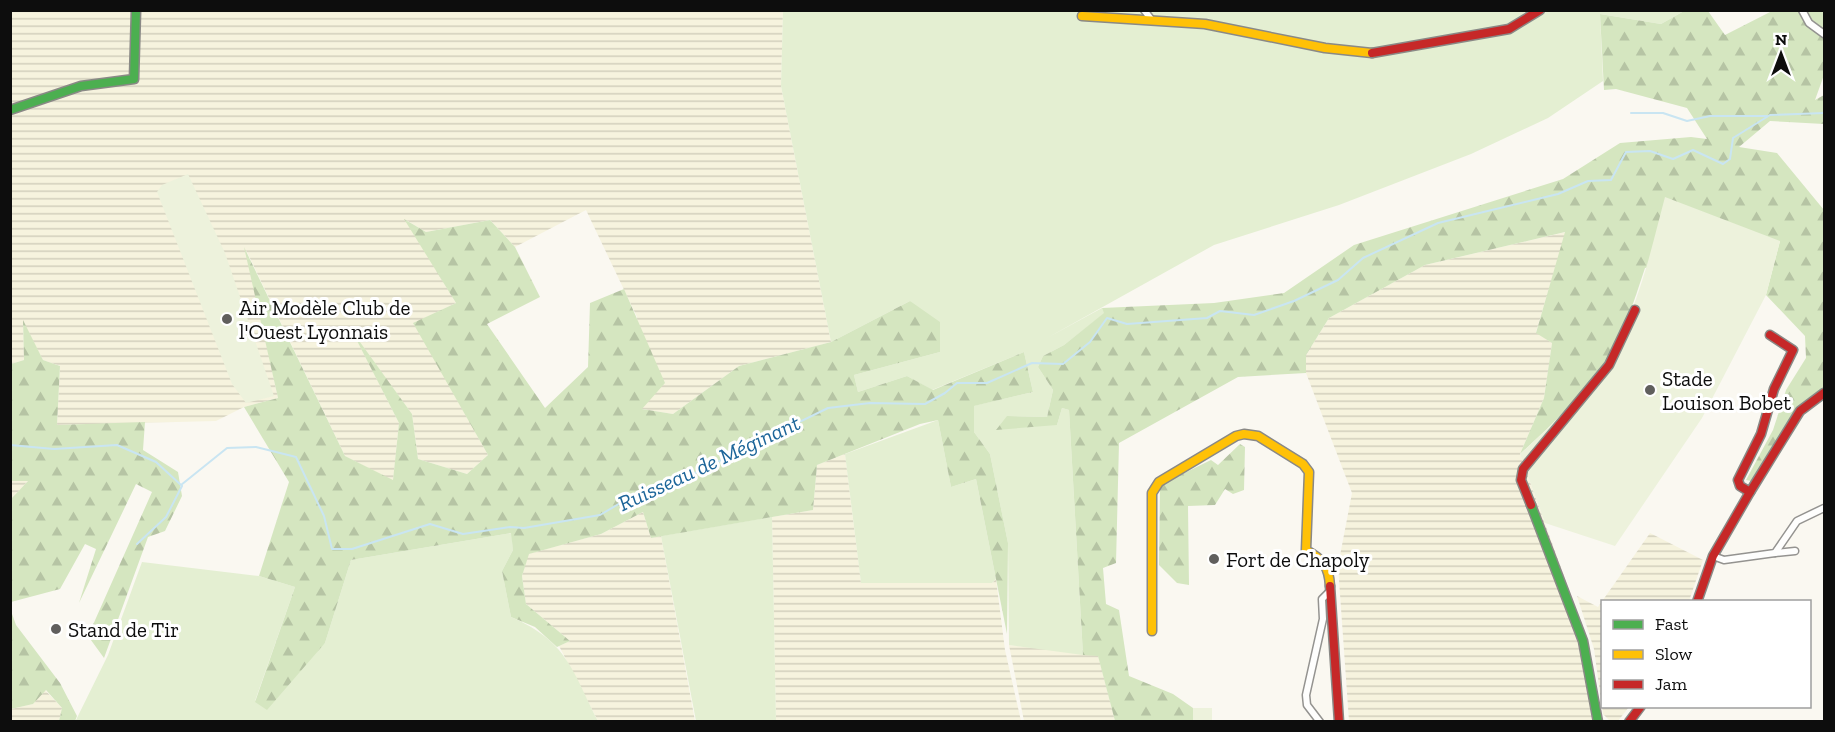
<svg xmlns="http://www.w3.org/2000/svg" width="1835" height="732" viewBox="0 0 1835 732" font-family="'Zilla Slab',serif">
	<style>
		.farmland { fill: url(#farmland-rules) }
		.grass { fill: #e4efd2 }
		.forest { fill: url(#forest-firs) }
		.pitch { fill: #edf2dc }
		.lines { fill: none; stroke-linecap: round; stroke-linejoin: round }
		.stream { stroke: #c9e5f2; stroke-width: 2 }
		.street-casing { stroke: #949390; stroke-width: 9 }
		.fast-casing { stroke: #8a8986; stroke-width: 11 }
		.slow-casing { stroke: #8a8986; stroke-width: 11 }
		.jam-casing { stroke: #8a8986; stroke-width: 11 }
		.street { stroke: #fefefd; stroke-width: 6 }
		.fast { stroke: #4caf50; stroke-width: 8 }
		.slow { stroke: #ffc107; stroke-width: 8 }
		.jam { stroke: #c62828; stroke-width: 8 }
		.poi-dot { fill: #605f5d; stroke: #fff; stroke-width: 2 }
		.labels { text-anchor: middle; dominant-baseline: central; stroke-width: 6; stroke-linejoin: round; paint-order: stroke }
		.poi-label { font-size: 21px; fill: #0d0d0d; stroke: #fff; text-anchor: start }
		.water-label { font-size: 22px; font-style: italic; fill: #1c6599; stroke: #fff }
	</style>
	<defs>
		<pattern id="farmland-rules" width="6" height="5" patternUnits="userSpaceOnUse" patternTransform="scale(1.5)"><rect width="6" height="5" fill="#f6f3de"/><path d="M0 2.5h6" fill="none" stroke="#d2cfbd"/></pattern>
		<pattern id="forest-firs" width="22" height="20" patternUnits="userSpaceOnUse" patternTransform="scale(1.5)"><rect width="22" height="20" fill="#d5e6c0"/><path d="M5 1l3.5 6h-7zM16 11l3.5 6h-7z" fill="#b6c4a4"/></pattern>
	</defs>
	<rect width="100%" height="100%" fill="#faf8f1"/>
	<g class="farmland">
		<polygon points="11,11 783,11 781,86 831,342 739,366 673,414 642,409 637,317 586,210 515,247 490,220 426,232 406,220 456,303 414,323 488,455 467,474 418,459 412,414 355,336 399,423 393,481 345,456 246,250 278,398 244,407 216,421 57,425 60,366 43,360 23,322 24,360 11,364"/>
		<polygon points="1566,232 1536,332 1552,343 1544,398 1520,454 1568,587 1598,721 1349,721 1338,566 1352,493 1306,373 1306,355 1329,318 1425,265"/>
		<polygon points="845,454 861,583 992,583 996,579 1005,650 1021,721 776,721 772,517 813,510 817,465"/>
		<polygon points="29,480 11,499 11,481"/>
		<polygon points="643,512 651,538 661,536 695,721 598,721 559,646 570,641 526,604 522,576 528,554 601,534"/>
		<polygon points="1650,533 1703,560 1689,601 1602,602 1602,706 1629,707 1618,721 1610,721 1603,714 1594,649 1577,596 1598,607"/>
		<polygon points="1009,645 1098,655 1115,721 1024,721"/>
		<polygon points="45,690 62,708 59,721 11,722 11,709 33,704"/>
	</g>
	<g class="grass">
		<polygon points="783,11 1684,11 1661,24 1600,14 1603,81 1548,118 1471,154 1339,205 1214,245 1047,338 1102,308 1105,313 1064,345 1043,356 1038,367 1053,390 1047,417 1007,416 1057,425 1062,408 1069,410 1083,655 1009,645 1008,543 990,454 974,432 973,406 1033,392 1024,352 932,390 907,376 858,392 854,375 940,352 910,301 831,342 781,86"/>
		<polygon points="938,420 951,487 976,479 996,579 992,583 861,583 845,454"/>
		<polygon points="772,517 776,721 696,721 661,536"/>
		<path d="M512 533 513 550 502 571 511 617C567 641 572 670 598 721L75 722 108 655 142 562 259 576 295 587 255 701 325 643 351 560Z"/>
	</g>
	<g class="forest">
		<path d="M1684 11H1708L1725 35 1772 11H1824V75L1815 100 1824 95V124L1770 121 1739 147 1777 153 1824 210V388L1801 405 1756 482 1746 480 1773 430 1786 390 1806 358 1805 336 1766 295 1780 241 1645 268C1634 301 1623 338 1603 366 1579 399 1550 427 1520 454L1544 398 1552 343 1536 333 1565 232 1425 265 1329 318 1306 355V373L1238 377 1119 443 1116 563 1103 568 1106 604 1119 610 1129 676 1173 694 1193 708V721H1115L1098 656 1083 655 1069 410 1062 408 1057 425 996 430 1007 416 1047 417 1053 390 1038 367 1043 356 1064 345 1104 313 1102 308 1214 303 1284 293 1354 245 1563 179 1620 143 1691 137 1707 139 1687 108 1616 89 1604 90 1600 14 1661 24Z"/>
		<polygon points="404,219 426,232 490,220 515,247 540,297 487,324 545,408 588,367 590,303 624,289 665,383 642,409 673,414 739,366 831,342 910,301 940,322 940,352 854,375 858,392 907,376 933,390 1024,352 1033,392 974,406 974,432 990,454 1008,543 1007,634 976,479 951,487 938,420 920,424 817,465 813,510 651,538 643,512 601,534 529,554 522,576 526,604 570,641 557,647 535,627 511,617 502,571 513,550 511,533 351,560 325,643 267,710 255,702 295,587 259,576 289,482 244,407 278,398 244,247 345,456 393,480 399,423 352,331 412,414 418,459 467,474 488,455 413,323 456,303"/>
		<polygon points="23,320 43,360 60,366 57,425 145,422 143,450 178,472 182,496 165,531 148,537 104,658 88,636 152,492 136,484 79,603 96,549 85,544 60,589 11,602 11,499 28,481 10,481 11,364 24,360"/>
		<polygon points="1240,444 1245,447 1244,490 1233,494 1225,489 1215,505 1188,506 1189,585 1177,583 1159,565 1160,489 1164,483 1211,460 1218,465"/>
		<polygon points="11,611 16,625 60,683 77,716 75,721 59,721 62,708 46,690 33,704 11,709"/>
	</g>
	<g class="pitch">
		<polygon points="188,174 225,253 274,396 246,403 232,384 157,192 162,185"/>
		<path d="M1665 197 1780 241 1766 295 1702 418 1615 546 1545 523 1520 454C1550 427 1579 399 1602 366 1637 318 1650 253 1665 197Z"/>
		<rect x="1193" y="708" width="19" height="13"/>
	</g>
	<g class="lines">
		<g class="stream">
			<polyline points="1631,113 1663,113 1687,121 1710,116 1767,116"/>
			<polyline points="10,445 54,449 117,445 156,462 181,485 227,448 256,447 296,457 324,516 332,549 352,549 430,524 463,534 510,527 524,528 600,515 634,495 654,493 828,408 870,403 925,404 945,393 957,383 987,383 1032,363 1063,364 1090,342 1107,318 1127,324 1207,318 1220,311 1254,315 1294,301 1338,280 1363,258 1438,223 1558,194 1588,181 1611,180 1626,152 1650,151 1673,159 1693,150 1723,164 1730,159 1733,138 1770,115 1824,113"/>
			<polyline points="137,544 166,517 182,486"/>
		</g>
		<defs>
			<g id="street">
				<polyline points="1144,10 1151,19"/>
				<polyline points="1802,10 1809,23 1824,34"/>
				<polyline points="1775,553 1795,551"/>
				<polyline points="1713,556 1724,560 1775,553 1797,521 1824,508"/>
				<polyline points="1320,722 1307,705 1306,695 1323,619 1322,599 1330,591"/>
			</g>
			<g id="fast">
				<polyline points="10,110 81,86 134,79 136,10"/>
				<polyline points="1531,505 1583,641 1598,722"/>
			</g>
			<g id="slow">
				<polyline points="1082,16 1205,24 1325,48 1372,53"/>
				<path d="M1152 631V493L1159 482 1236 436 1244 434 1258 436 1303 464 1309 472 1306 550C1323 559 1329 567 1330 586"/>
			</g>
			<g id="jam">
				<polyline points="1372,53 1509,29 1540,10"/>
				<polyline points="1750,492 1740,486 1738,480 1761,434 1774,389 1793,350 1770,335"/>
				<polyline points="1531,505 1521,480 1523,469 1609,365 1635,310"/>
				<polyline points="1330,586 1339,722"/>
				<polyline points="1697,602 1713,556 1750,492 1800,411 1824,393"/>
				<polyline points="1629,722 1641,706"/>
			</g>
		</defs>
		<use href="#street" class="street-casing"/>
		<use href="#fast" class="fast-casing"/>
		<use href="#slow" class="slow-casing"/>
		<use href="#jam" class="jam-casing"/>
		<use href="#street" class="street"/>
		<use href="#fast" class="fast"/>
		<use href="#slow" class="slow"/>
		<use href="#jam" class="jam"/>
	</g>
	<g class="poi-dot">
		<circle cx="227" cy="319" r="6"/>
		<circle cx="1650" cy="390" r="6"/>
		<circle cx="1214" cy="559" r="6"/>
		<circle cx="56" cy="629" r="6"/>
	</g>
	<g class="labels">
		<g class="poi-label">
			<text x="239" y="307">Air Modèle Club de<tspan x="239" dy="24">l'Ouest Lyonnais</tspan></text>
			<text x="1662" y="378">Stade<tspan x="1662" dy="24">Louison Bobet</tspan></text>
			<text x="1226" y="559">Fort de Chapoly</text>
			<text x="68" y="629">Stand de Tir</text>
		</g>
		<g class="water-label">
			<text transform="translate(709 463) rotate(-25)">Ruisseau de Méginant</text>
		</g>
	</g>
	<rect width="1835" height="732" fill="none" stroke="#0d0d0d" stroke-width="24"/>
	<rect x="1601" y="600" width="210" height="108" fill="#ffffff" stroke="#9e9e9e" stroke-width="1.5"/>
	<rect x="1613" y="620" width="30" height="9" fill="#4caf50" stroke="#9e9e9e" stroke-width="1.5"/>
	<text x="1655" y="630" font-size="18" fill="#0d0d0d">Fast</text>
	<rect x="1613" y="650" width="30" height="9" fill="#ffc107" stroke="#9e9e9e" stroke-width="1.5"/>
	<text x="1655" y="660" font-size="18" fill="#0d0d0d">Slow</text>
	<rect x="1613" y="680" width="30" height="9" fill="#c62828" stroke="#9e9e9e" stroke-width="1.5"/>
	<text x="1655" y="690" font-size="18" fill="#0d0d0d">Jam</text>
	<g transform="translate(1781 54)" stroke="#ffffff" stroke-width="4.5" paint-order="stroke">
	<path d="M0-4.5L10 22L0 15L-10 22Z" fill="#0d0d0d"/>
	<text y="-9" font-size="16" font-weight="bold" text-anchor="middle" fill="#0d0d0d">N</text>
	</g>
</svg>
